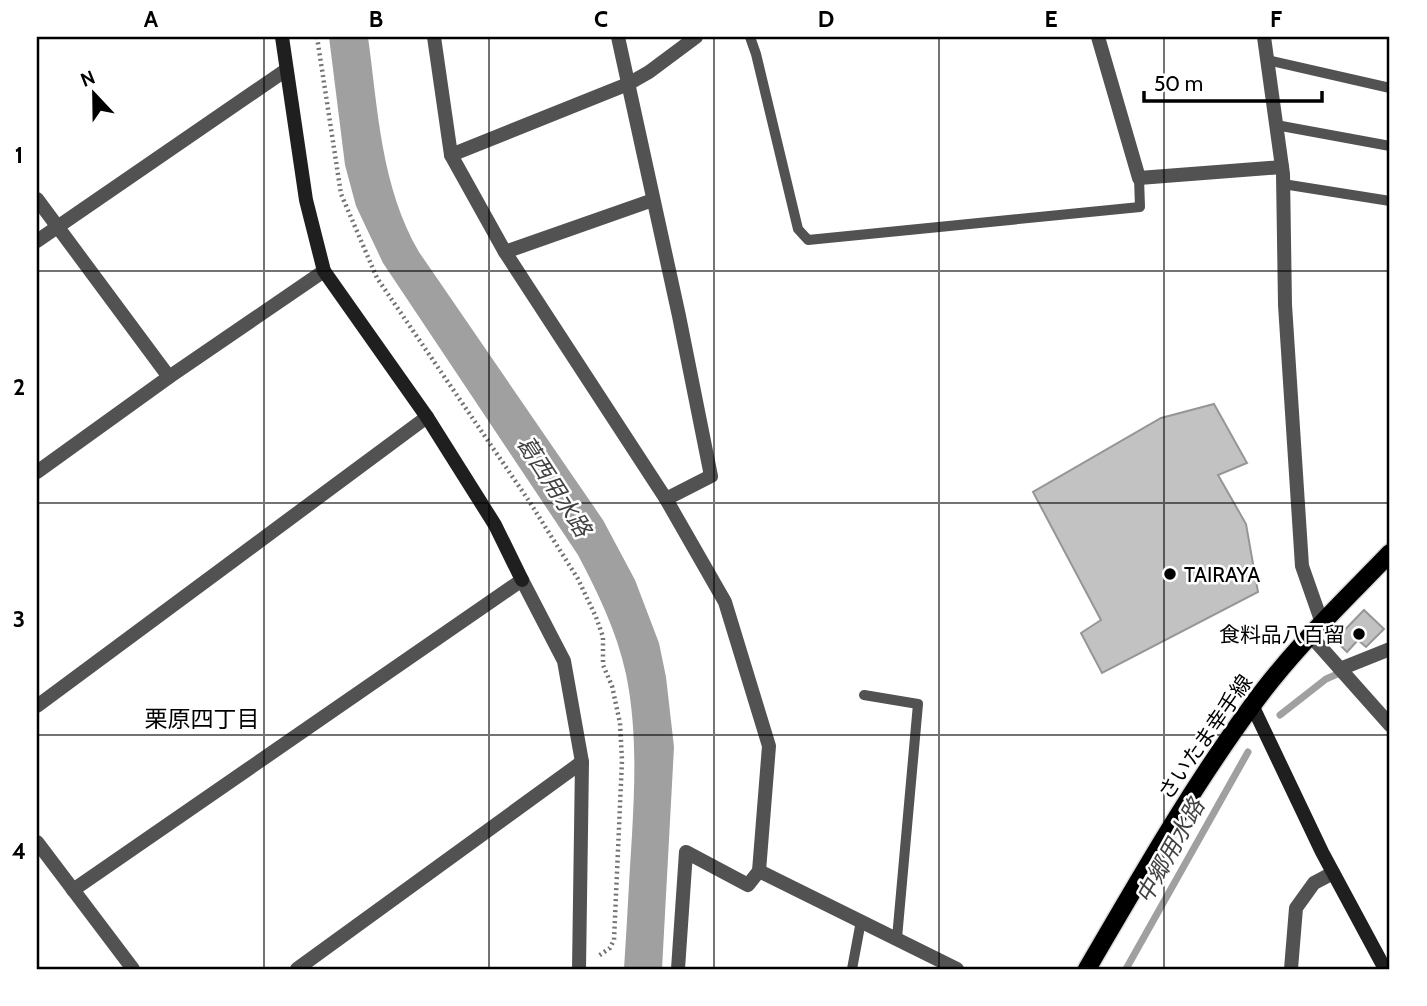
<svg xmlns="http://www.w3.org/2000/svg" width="1427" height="1006" viewBox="0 0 1427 1006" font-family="Cabin,'Noto Sans JP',sans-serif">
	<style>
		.water { fill: #a0a0a0 }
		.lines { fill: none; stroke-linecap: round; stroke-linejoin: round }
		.stream { stroke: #a0a0a0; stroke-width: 7 }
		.building { fill: #c2c2c2; stroke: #969696; stroke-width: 2 }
		.primary-casing { stroke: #dbdbdb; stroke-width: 21 }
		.path { stroke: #747474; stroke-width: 4.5; stroke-dasharray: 2 3.5; stroke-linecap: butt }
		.lane { stroke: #525252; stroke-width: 10 }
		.street { stroke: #525252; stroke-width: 14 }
		.secondary { stroke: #1f1f1f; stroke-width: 14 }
		.primary { stroke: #000; stroke-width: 18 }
		.grid { fill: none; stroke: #000; stroke-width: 2; stroke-opacity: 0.55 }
		.poi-dot { fill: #000; stroke: #fff; stroke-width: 2.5 }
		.labels { text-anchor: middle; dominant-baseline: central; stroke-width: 5; stroke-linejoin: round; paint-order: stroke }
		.poi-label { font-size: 21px; fill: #000; stroke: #fff; text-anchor: start }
		.street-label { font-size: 21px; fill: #000; stroke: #fff }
		.water-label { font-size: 23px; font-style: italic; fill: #414141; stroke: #fff }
		.neighbourhood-label { font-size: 23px; fill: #000; stroke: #fff }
		.neatline { fill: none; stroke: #000; stroke-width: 2.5 }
		.grid-label { font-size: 23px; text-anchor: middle; font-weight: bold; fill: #000 }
	</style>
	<rect width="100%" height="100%" fill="#fff"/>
	<path class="water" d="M329 37H368C378 110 381 187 419 252L603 520 635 580 659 643 666 677 674 747 662 969H624C627 924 629 880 632 835 635 781 637 728 626 674 617 632 598 593 578 555L383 263 356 206 345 165Z"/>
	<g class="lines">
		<g class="stream">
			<polyline points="1280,715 1326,679 1342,672"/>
			<polyline points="1126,969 1248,752"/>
		</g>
	</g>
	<g class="building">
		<polygon points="1214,404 1247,463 1218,475 1246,524 1258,592 1102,673 1081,633 1101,620 1033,492 1161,418"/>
		<polygon points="1364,610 1384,629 1366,647 1358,640 1347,652 1335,640"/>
	</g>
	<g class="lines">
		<defs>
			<path id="primary" d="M1087 969C1139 880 1190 790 1251 707 1291 651 1342 603 1390 553"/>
		</defs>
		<use href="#primary" class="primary-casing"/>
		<polyline class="path" points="317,37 341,194 377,278 529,501 578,579 596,617 603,637 603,665 612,686 620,723 622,760 614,940 610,948 597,957"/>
		<g class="lane">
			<polyline points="750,37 756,54 798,229 808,240 1140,207 1139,178"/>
			<polyline points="1267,60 1390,88"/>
			<polyline points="1276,125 1390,146"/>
			<polyline points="1283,184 1390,201"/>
			<polyline points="864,695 918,704 897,938"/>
			<polyline points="852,969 861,921"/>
		</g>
		<g class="street">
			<polyline points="434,37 451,155 505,252 666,499 725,602 769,746 759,871 748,885 686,852 678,969"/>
			<polyline points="618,37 679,316 711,476 666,499"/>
			<polyline points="1098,37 1139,178 1282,167"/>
			<polyline points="1264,37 1283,174 1285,305 1302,566 1322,623"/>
			<polyline points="451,155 628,84 649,72 696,37"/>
			<polyline points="37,199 169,377"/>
			<polyline points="37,241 286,70"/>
			<polyline points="505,252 653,200"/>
			<polyline points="37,472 169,377 324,271"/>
			<polyline points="1310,635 1390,725"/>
			<polyline points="1340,669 1390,649"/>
			<polyline points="37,706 427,417"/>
			<polyline points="37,842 133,969"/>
			<polyline points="759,871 957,969"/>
			<polyline points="73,890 522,580 564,661 582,762 579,969"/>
			<polyline points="297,969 582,762"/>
			<polyline points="1291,969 1296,908 1314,883 1333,873"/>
		</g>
		<g class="secondary">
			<polyline points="282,37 306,200 324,271 427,417 495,525 522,580"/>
			<polyline points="1252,705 1322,852 1385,969"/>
		</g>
		<use href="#primary" class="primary"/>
	</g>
	<path class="grid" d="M264 37V969M489 37V969M714 37V969M939 37V969M1164 37V969M37 271H1390M37 503H1390M37 735H1390"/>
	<g class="poi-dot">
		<circle cx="1170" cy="574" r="7"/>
		<circle cx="1359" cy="634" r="7"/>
	</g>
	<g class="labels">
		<g class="poi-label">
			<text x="1184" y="574">TAIRAYA</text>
			<text x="1345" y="634" text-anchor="end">食料品八百留</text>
		</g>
		<g class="street-label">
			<text transform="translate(1205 737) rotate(-55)">さいたま幸手線</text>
		</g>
		<g class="water-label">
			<text transform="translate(554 486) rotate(57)">葛西用水路</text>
			<text transform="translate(1170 851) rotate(-61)">中郷用水路</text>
		</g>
		<g class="neighbourhood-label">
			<text x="202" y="719">栗原四丁目</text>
		</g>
	</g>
	<rect width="1427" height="1006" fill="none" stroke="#ffffff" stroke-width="77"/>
	<g transform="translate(94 94) rotate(338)" stroke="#ffffff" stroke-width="5" paint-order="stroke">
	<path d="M0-5L12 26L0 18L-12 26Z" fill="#000000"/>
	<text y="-10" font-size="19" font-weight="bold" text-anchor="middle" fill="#000000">N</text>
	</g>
	<path d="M1144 91v10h178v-10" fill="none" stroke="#000000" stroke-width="3.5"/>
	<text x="1154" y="91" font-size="21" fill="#000000" stroke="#ffffff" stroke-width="5" paint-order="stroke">50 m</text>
	<rect x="38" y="38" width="1350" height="930" class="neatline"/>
	<g class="grid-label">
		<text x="151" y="27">A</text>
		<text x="376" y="27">B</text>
		<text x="601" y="27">C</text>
		<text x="826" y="27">D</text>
		<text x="1051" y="27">E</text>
		<text x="1276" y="27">F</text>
		<text x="19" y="163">1</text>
		<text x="19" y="395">2</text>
		<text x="19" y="627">3</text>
		<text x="19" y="859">4</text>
	</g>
</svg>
